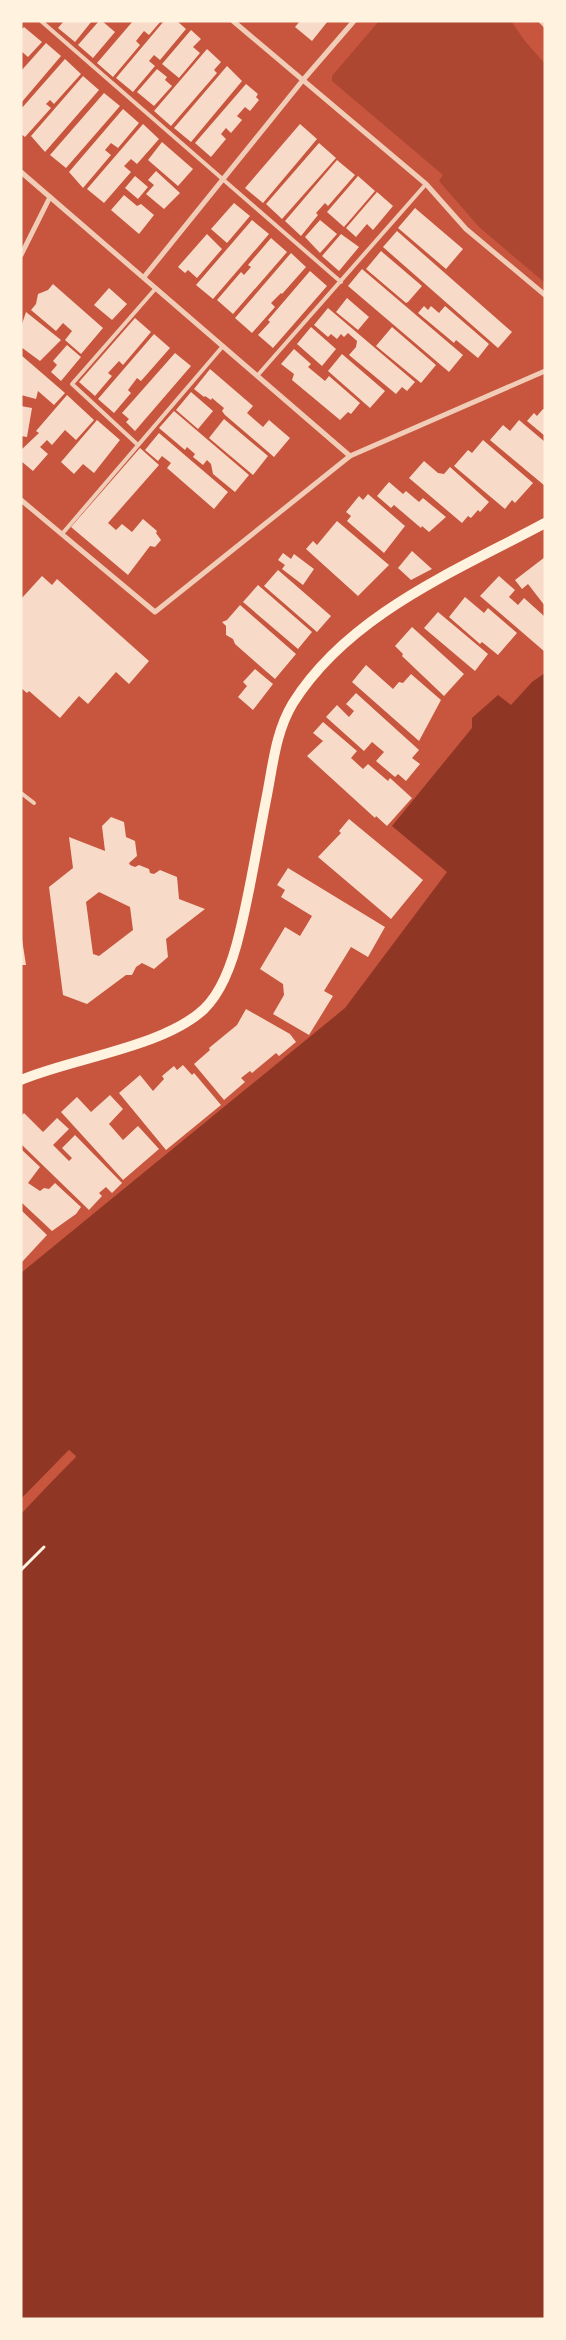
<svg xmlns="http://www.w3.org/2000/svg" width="566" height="2340" viewBox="0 0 566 2340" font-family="Spectral,serif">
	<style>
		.green { fill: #ae4732 }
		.water { fill: #8f3625 }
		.pier { fill: #c8553d }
		.building { fill: #f7dbc8; fill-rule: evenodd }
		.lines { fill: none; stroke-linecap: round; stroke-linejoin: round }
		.path { stroke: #fff3e0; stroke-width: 3 }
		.service { stroke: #f1ccb7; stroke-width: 4 }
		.minor { stroke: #f1ccb7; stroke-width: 5 }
		.secondary { stroke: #fff3e0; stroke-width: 10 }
	</style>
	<rect width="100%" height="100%" fill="#c8553d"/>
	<polygon class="green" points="379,21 511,21 525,41 545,64 545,283 479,227 439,181 443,175 332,81 332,76"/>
	<polygon class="water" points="545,673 545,2319 21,2319 21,1514 76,1456 69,1450 21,1499 21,1273 345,1008 447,872 392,826 472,728 472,718 498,695 511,705 532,682"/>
	<polygon class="pier" points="69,1450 76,1457 21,1512 73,1457 69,1454 21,1502 21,1499"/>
	<g class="building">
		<polygon points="64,21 92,21 75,42 58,28"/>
		<polygon points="99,21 102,21 115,32 93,58 78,45"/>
		<polygon points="133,21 161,21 149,35 144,31 136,41 140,45 113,77 97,63"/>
		<polygon points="164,21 177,21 186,29 160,60 154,55 149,61 155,66 133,92 116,78"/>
		<polygon points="300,21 328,21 312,41 295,27"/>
		<polygon points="24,27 42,42 28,57 21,51 21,30"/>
		<polygon points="191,30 201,39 193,47 200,53 179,78 162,64"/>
		<polygon points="46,43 61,56 21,103 21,71"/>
		<polygon points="207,49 221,62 214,70 217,73 171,126 154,111"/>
		<polygon points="65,59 81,74 54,104 50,100 46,104 51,108 25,137 21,134 21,109"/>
		<polygon points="227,66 242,81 191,142 174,128"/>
		<polygon points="157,69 167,77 165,80 172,86 154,106 137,92"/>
		<polygon points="83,76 99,90 45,152 31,136"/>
		<polygon points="246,84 258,94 256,97 259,100 250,111 245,107 237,116 242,120 231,133 226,128 221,134 226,139 211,157 195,143"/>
		<polygon points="104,93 120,106 66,168 50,155"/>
		<polygon points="123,109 139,123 118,148 111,143 105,150 111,155 83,188 69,172"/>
		<polygon points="143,124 159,139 137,164 131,159 124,166 131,172 104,203 87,189"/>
		<polygon points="300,124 317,139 263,203 245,188"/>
		<polygon points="162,142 193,169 178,186 148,160"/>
		<polygon points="319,143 336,158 282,219 266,204"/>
		<polygon points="337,160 355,175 328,206 325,203 316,213 318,215 301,236 285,221"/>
		<polygon points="156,171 180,193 164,209 146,194 154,185 148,180"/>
		<polygon points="135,176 148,187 138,199 125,188"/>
		<polygon points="358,176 375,191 344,227 327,212"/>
		<polygon points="377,192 393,206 373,230 367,224 356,237 346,228"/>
		<polygon points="124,195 137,206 141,204 154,215 139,234 111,210"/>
		<polygon points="234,203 250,216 227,243 211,229"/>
		<polygon points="415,208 463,249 446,269 398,228"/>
		<polygon points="252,220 269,234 213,299 196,285"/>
		<polygon points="320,220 337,234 320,253 305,237"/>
		<polygon points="397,231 512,332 498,348 383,247"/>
		<polygon points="207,234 222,249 197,278 188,270 185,273 178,267"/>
		<polygon points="341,234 359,247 339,271 322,256"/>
		<polygon points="271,238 287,252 233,314 217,300 241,272 244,275 251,267 248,265"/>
		<polygon points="381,251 422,286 408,302 406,303 366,269"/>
		<polygon points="291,253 306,267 282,294 281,293 271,303 275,307 252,333 235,318"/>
		<polygon points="362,269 463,355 449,372 348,286"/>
		<polygon points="310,271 327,286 273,348 258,335 270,322 268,320"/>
		<polygon points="53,284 103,328 81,354 65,340 72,331 63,323 56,331 31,310 36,304 38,294 48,290"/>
		<polygon points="109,288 127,304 112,320 94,305"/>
		<polygon points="347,298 369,317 358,330 336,312"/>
		<polygon points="424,306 428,310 431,306 439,313 445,306 489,344 478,358 456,340 454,343 418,313"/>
		<polygon points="328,308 415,382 407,391 402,387 396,394 349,355 356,347 357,341 348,333 344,337 341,334 337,339 331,334 328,337 314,325"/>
		<polygon points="26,312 61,340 40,361 21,347 21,327"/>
		<polygon points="135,318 151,332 123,365 119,361 108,373 112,376 95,396 79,382"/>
		<polygon points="311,327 336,349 322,366 297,344"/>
		<polygon points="392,327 436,365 421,383 376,346"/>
		<polygon points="154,334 170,348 141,381 137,378 128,390 131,393 114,413 98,399"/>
		<polygon points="67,345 81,357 61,381 51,372 57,365 53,361"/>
		<polygon points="294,349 311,364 308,367 325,381 329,376 360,403 351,414 348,412 340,420 292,380 294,374 281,364"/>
		<polygon points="175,353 191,366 135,431 126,422 129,419 122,413"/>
		<polygon points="342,354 385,391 370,408 328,371"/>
		<polygon points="21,355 65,393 54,405 38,391 36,399 21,395"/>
		<polygon points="210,369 253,406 247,413 263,427 269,420 290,438 274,457 225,415 222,411 224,408 212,398 211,400 205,396 204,397 194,389"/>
		<polygon points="191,392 213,411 198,429 176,410"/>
		<polygon points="67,395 94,420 76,440 65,430 52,445 47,440 40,447 48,454 33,471 21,461 21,450 39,433 36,431"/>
		<polygon points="21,406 32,408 27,437 21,436"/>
		<polygon points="543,409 545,410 545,436 527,421 534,413 537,416"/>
		<polygon points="174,411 249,475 235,492 213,474 211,464 207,460 203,465 193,457 195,454 187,447 185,450 159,428"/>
		<polygon points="224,419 268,456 253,475 209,438"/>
		<polygon points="97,420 120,440 94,473 83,464 74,474 61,462"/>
		<polygon points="519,420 545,442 545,486 490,440 503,425 510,431"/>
		<polygon points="159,433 228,492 214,509 167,468 171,463 162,456 158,461 145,450"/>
		<polygon points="483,440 533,483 515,503 512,500 505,509 454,466 468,450 472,453"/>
		<polygon points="140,448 159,465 108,523 116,530 122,524 132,532 143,519 157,531 156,533 161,540 155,547 150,546 128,575 71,527"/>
		<polygon points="424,461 438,473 444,474 450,467 489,502 480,512 478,510 471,518 468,516 462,523 409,478"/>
		<polygon points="389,482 403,494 406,491 419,502 423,498 446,517 429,532 422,526 421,528 394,505 391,508 377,496"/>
		<polygon points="368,494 405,526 384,553 347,521 351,516 346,512 359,496 363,500"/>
		<polygon points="337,521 389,565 358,596 306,549 313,541 317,545"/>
		<polygon points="412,551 432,569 411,580 398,568"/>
		<polygon points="283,553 291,559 294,554 314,569 303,585 282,569 285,565 278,560"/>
		<polygon points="545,557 545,606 528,584 522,589 515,580"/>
		<polygon points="278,570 331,616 317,632 264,586"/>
		<polygon points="42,576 52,585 57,579 149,661 129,684 116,672 88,704 79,696 60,718 29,691 27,693 21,688 21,599"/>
		<polygon points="499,576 515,590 509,597 518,605 524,598 544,616 545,652 480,596"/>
		<polygon points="258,585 312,632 298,649 243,602"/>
		<polygon points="465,597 484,613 488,608 517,633 498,655 482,642 480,644 449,617"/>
		<polygon points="240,605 296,654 275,679 235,644 233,639 226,635 226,626 222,622 227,620"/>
		<polygon points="438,612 488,654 475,671 424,628"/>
		<polygon points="412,627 464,674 444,696 402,656 403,654 395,646"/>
		<polygon points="366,665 393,689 399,682 403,683 411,674 441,700 419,741 352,682"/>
		<polygon points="255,669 273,684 253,710 238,697 247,686 243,682"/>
		<polygon points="356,693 419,750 412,758 420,764 406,781 398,774 395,777 376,761 384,752 372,742 364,751 326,717 337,705 349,717 354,711 346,704"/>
		<polygon points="323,722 357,751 351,758 363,769 368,764 388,781 390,778 412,798 387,826 376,816 375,818 307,756 323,741 313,733"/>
		<path d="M111 817 124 822 126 837 135 841 137 856 129 863 130 865 135 867 139 865 149 869 150 873 154 874 160 870 177 877 179 899 205 909 166 939 168 957 154 969 142 963 136 967 132 975H126L87 1004 63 995 49 887 73 868 69 837 105 851 102 826ZM99 892 130 907 133 930 99 956 93 954 86 902Z"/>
		<polygon points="349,819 423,880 391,919 318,857 341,833 339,831"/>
		<polygon points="288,868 385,927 368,957 351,947 324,991 333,996 309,1035 273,1014 284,995 283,984 260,969 285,927 300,936 312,916 281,897 285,890 277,885"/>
		<polygon points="21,933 26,965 21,965"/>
		<polygon points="246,1009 290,1034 296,1042 279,1056 276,1053 252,1073 250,1071 241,1078 245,1082 224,1100 194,1064 210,1050 209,1048 237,1025"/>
		<polygon points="183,1065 192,1075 194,1073 221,1105 166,1150 119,1093 140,1075 153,1091 164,1079 162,1076 174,1066 177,1070"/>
		<polygon points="110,1095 123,1109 109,1124 123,1140 138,1126 159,1149 123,1180 61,1112 77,1097 91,1112"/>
		<polygon points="24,1113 43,1132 57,1118 69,1129 53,1145 69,1161 72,1158 62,1148 75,1135 122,1183 112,1193 106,1187 99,1193 102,1196 89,1210 21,1144 21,1116"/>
		<polygon points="21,1149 40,1167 28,1183 40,1191 44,1188 49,1189 55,1183 81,1207 76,1214 52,1231 21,1202"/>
		<polygon points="21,1210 47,1235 22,1262 21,1261"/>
	</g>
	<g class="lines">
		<polyline class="path" points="21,1570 44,1547"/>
		<g class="service">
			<polyline points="41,21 341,282"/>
			<polyline points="257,376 426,184"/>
			<polyline points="138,445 72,384 156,288"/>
			<polyline points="62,534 223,346"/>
			<polyline points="21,793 34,803"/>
		</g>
		<g class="minor">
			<polyline points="233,21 426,184 466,229 545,295"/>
			<polyline points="541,21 545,25"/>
			<polyline points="21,172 350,456"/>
			<polyline points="21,255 50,197"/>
			<polyline points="144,277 303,80 354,21"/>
			<polyline points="21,500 155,612 350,456 545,371"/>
		</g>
		<path class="secondary" d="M21 1080C73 1058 164 1047 204 1009 224 990 234 957 240 931 251 886 258 840 267 795 273 764 276 731 293 703 349 614 456 571 545 523"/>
	</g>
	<rect width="566" height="2340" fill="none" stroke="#fff3e0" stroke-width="45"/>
</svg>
